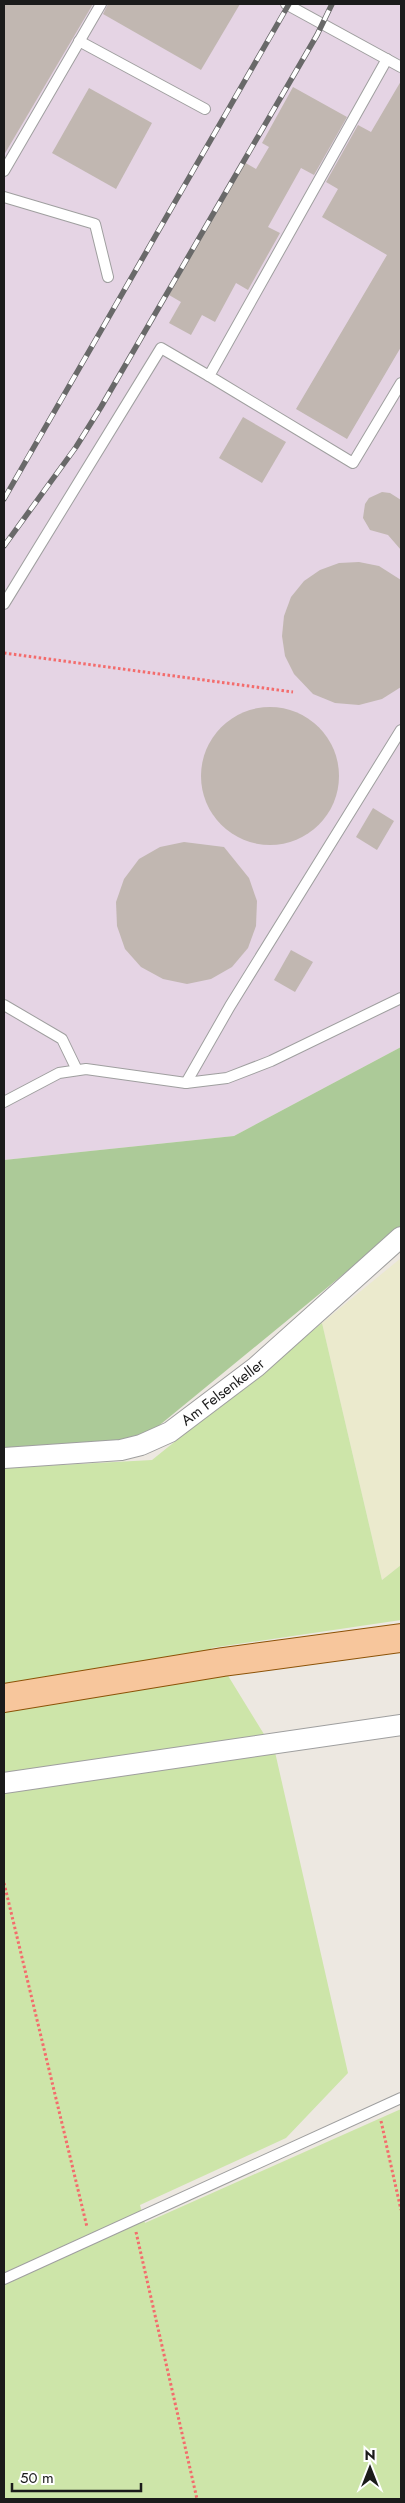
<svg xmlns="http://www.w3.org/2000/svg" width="405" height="2503" viewBox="0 0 405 2503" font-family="Jost,sans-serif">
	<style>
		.industrial { fill: #e5d4e4 }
		.farmland { fill: #ebeacd }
		.grass { fill: #cde5a9 }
		.forest { fill: #acca98 }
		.building { fill: #c1b7b1 }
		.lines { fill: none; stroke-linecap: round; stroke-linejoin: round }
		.lane-casing { stroke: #9f9f9f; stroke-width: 12 }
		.street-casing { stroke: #9f9f9f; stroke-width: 22 }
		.primary-casing { stroke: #8c5207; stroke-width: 30 }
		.path { stroke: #f36c6c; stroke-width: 3; stroke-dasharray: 2.5 2.5; stroke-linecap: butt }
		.lane { stroke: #fff; stroke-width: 10 }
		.street { stroke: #fff; stroke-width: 20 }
		.primary { stroke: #f7c69c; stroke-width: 28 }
		.rail-casing { stroke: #696969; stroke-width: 5.5 }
		.rail { stroke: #fff; stroke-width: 4; stroke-dasharray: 11; stroke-linecap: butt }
		.labels { text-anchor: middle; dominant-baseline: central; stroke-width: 4.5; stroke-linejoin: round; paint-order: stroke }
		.street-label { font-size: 15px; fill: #1b1b1b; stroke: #fff }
	</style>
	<rect width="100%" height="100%" fill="#ede8e1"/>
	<polygon class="industrial" points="4,4 401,4 401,1047 234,1136 4,1160"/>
	<polygon class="farmland" points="401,1258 401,1565 382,1580 322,1323"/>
	<polygon class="grass" points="322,1323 382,1580 401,1565 401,1620 211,1648 275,1752 348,2073 286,2138 140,2205 145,2223 401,2109 401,2499 4,2499 4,1468 152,1460"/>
	<polygon class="forest" points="401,1047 401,1227 139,1442 4,1452 4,1160 234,1136"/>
	<g class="building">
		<polygon points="4,4 93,4 4,155"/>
		<polygon points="108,4 240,4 201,70 103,14"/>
		<polygon points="401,81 401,347 347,439 296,409 387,255 322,217 338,189 326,182 358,125 371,132"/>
		<polygon points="293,87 347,117 314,175 301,168 268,227 280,233 248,290 236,283 215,322 202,315 191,335 169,323 181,302 169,295 244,162 256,169 269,147 262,143"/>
		<polygon points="89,88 152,123 116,189 52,153"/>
		<polygon points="243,417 286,442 262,483 219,458"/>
		<polygon points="382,492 390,493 401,500 401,550 388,535 370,530 363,518 365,504 369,498"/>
		<polygon points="359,562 379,566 401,580 401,687 382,699 359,705 335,703 313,694 294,674 285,656 282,636 284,616 291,597 304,581 320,570 339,563"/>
		<circle cx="270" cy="776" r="69"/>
		<polygon points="373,808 394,821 377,850 356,837"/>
		<polygon points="184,842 224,847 249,878 257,901 256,926 248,948 232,967 211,979 187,984 163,979 141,967 125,949 117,926 116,902 124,879 139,859 160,847"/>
		<polygon points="291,950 313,962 295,992 274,980"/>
	</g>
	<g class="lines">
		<defs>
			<g id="lane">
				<polyline points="286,4 401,67"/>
				<polyline points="79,41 205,109"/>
				<polyline points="387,59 209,376 353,463 401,383"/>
				<polyline points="4,171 101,4"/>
				<polyline points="4,197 95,224 108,277"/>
				<polyline points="4,604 161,348 209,376"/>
				<polyline points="4,1005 62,1039 77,1070"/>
				<polyline points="186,1083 230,1006 401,730"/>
				<polyline points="4,1102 59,1073 86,1069 186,1083 227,1078 271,1061 401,998"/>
				<polyline points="4,2279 401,2098"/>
			</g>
			<g id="street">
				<path id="s1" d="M4 1458 121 1450 141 1445 170 1432 256 1367 401 1237"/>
				<polyline points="4,1783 401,1725"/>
			</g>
			<polyline id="primary" points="4,1698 223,1662 401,1638"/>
		</defs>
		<use href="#lane" class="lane-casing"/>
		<use href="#street" class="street-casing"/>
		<use href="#primary" class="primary-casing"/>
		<g class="path">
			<polyline points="4,653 293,692"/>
			<polyline points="4,1883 87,2227"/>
			<polyline points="381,2121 401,2210"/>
			<polyline points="136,2232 197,2499"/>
		</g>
		<use href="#lane" class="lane"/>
		<use href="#street" class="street"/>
		<use href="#primary" class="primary"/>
		<defs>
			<g id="rail">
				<polyline points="4,499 289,4"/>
				<polyline points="4,546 76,447 101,407 317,35 332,4"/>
			</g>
		</defs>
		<use href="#rail" class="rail-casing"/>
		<use href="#rail" class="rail"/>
	</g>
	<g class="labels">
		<g class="street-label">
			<text stroke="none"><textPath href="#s1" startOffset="236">Am Felsenkeller</textPath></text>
		</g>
	</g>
	<rect width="405" height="2503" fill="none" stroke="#1b1b1b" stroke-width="10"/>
	<g transform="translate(370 2468)" stroke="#ffffff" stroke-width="4" paint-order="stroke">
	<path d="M0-4L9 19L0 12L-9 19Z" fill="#1b1b1b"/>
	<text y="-8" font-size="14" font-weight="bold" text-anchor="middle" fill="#1b1b1b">N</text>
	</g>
	<path d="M12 2483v8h129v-8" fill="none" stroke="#1b1b1b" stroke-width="2.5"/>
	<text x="20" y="2483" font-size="15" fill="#1b1b1b" stroke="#ffffff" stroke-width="4" paint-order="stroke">50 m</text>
</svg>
